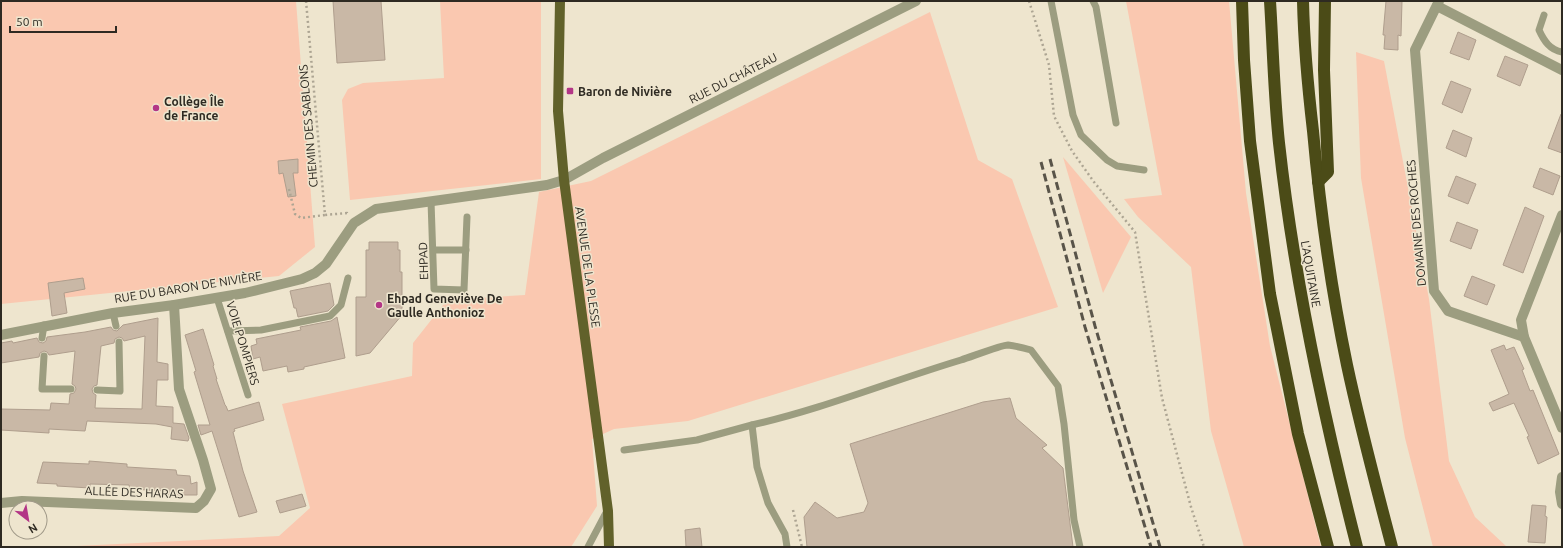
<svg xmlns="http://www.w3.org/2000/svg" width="1563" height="548" viewBox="0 0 1563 548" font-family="Ubuntu,sans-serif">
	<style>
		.green { fill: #fac8b0 }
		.building { fill: #c9b8a6; stroke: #af9e8d; fill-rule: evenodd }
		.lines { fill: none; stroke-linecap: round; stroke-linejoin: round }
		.path { stroke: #ada593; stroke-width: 2.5; stroke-dasharray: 2 3; stroke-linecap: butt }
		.lane { stroke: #9c9d80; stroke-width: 7 }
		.street { stroke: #9c9d80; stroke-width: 10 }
		.primary { stroke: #61612a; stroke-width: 10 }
		.highway { stroke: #4b4b17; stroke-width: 12 }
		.rail { stroke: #595449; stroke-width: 3; stroke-dasharray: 8 4; stroke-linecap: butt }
		.poi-dot { fill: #b33686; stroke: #eee5ce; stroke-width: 1.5 }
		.labels { text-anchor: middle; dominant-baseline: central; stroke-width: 3; stroke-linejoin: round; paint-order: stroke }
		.street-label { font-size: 12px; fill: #2e2a22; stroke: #eee5ce }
		.poi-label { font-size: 12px; font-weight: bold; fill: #2e2a22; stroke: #eee5ce; text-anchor: start }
	</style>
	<rect width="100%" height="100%" fill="#eee5ce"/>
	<g class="green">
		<polygon points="1,1 296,1 315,247 279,276 1,304"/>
		<polygon points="440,1 541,1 541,179 350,200 342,100 348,89 363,83 444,78"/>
		<polygon points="1126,1 1229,1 1246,193 1270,346 1321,547 1244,547 1211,431 1191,267 1138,217 1124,199 1162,195"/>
		<polygon points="930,12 978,160 1012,179 1058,307 688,421 614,429 592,439 597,506 571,547 56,547 279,536 310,508 282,404 412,376 413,343 447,300 525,295 539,192 591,181"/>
		<polygon points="1356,52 1384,61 1429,299 1449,461 1475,517 1507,547 1433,547 1405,438 1361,178"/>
		<polygon points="1063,157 1131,237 1103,293"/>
	</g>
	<g class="building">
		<polygon points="333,1 381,1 385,60 337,63"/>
		<polygon points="1386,1 1402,1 1401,36 1398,35 1398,50 1384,49 1385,35 1383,35"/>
		<polygon points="1458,32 1476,40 1469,60 1450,53"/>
		<polygon points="1505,56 1528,65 1520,86 1497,76"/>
		<polygon points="1451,81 1471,89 1462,113 1442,104"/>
		<polygon points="1561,114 1562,114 1562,153 1548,148"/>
		<polygon points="1453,130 1472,138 1466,157 1446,148"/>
		<polygon points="298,159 298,173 293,173 296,196 288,197 283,173 279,174 278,161"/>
		<polygon points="1540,168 1560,176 1553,195 1533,187"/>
		<polygon points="1456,176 1476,184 1468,204 1448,196"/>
		<polygon points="1525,207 1544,216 1523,273 1503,265"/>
		<polygon points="1457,222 1478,230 1471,249 1450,241"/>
		<polygon points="369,242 398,242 398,250 400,250 400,272 402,272 402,315 370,353 356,356 356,297 366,297 366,250 369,250"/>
		<polygon points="1472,276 1495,285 1487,305 1464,296"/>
		<polygon points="83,278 85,289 64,293 67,313 52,316 48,283"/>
		<polygon points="330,283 334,305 328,311 298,317 296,308 294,308 290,291"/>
		<polygon points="337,317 345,358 304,367 304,369 288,372 287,366 263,371 260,357 253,359 251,346 257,344 256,339 301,330 300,327 331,321"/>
		<path d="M158 318 157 362 168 364V380H157L156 406 173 407V423L184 424 189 438 188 441 171 439 172 427 156 424 87 421 85 431 49 429V433L1 430V409L50 410 51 403 69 404 70 394 74 393 76 389 75 386 72 384 75 351 49 355 47 352 44 351 40 353 39 357 1 363V343L12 341 13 343 37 338 39 342 43 343 46 341 47 337 85 332 111 327 113 330 117 331 123 325ZM145 336 142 409 95 408 96 395 93 393 92 389 94 386 97 385 101 346 114 343 115 339 119 337 122 338 124 341Z"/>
		<polygon points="203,329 214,365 213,366 217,379 216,379 225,405 226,406 228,411 259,402 264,420 234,429 235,431 233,432 243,471 257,512 239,517 212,431 201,435 198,425 210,425 194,372 196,371 185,335"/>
		<polygon points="1504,345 1506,350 1514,347 1524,369 1522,370 1530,391 1533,390 1559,454 1538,464 1527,437 1529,436 1514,403 1493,411 1489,403 1509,394 1491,350"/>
		<polygon points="1010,398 1016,418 1047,445 1042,448 1063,468 1073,547 807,547 804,517 815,502 837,518 864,512 868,503 850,444 983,402"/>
		<polygon points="89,461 127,464 127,467 176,470 177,475 190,476 191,484 197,482 197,495 164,495 165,491 130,489 129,485 90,484 90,488 57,486 57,484 37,483 43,462 89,464"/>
		<polygon points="302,494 306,506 280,513 276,501"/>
		<polygon points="1532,505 1546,506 1545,516 1547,517 1545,543 1528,542"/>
		<polygon points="700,528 702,547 686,547 685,530"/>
	</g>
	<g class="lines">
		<g class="path">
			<polyline points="306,1 325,215 347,213 347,214"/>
			<polyline points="1029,1 1049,65 1054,116 1072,151 1094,182 1135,232 1162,398 1191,507 1204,547"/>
			<polyline points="289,189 295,214 301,218 325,215"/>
			<polyline points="793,510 802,547"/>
		</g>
		<g class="lane">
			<polyline points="1051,1 1073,115 1081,135 1107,160 1117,166 1144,170"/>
			<polyline points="1093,1 1096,7 1116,123"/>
			<path d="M1544 15 1539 30C1544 41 1550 50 1562 52"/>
			<polyline points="431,201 434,289 464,290 467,217"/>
			<polyline points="434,250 466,250"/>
			<polyline points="217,298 248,395"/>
			<polyline points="113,313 116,326"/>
			<polyline points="228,331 261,330 330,316 341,305 348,278"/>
			<polyline points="42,338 44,325"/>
			<polyline points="44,356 42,389 71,389"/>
			<polyline points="97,390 120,391 119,342"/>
			<polyline points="624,450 697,440 752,425"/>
			<polyline points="588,547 607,511"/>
			<path d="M787 547 785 534 768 503 757 467 752 425C823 409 891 381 961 360 971 357 1001 345 1008 345 1015 346 1024 348 1031 350L1058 386 1064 424 1074 520 1080 547"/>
		</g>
		<g class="street">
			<polyline points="1439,1 1415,50 1434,291 1448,311 1524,337"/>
			<polyline points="1437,6 1562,70"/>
			<polyline points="1562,215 1521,320 1524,337 1562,428"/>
			<polyline points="1,335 113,313 174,305 245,293 302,279 315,273 326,264 354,223 376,209 547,185 564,180 603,158 916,1"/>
			<polyline points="1562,477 1560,492 1562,504"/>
			<polyline points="1,503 22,501 196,508 204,501 211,489 203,460 179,389 174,305"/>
		</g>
		<polyline class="primary" points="560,1 558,111 564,180 608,511 609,547"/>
		<g class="highway">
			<polyline points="1242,1 1244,60 1250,141 1270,294 1298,434 1328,547"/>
			<path d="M1270 1C1273 48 1274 96 1279 143 1294 280 1323 414 1357 547"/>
			<path d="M1303 1C1304 45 1308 88 1313 131 1320 209 1331 288 1347 365 1360 426 1376 486 1392 547"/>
			<polyline points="1318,182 1328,172 1324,70 1325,1"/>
		</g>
		<g class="rail">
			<polyline points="1050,159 1095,326 1160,547"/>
			<polyline points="1041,162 1085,327 1151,547"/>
		</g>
	</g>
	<g class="poi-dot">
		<rect x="566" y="87" width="8" height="8" rx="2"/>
		<circle cx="156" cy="108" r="4"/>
		<circle cx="379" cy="305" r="4"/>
	</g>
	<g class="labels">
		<g class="street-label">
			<text transform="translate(733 78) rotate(-27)">RUE DU CHÂTEAU</text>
			<text transform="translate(308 126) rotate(-95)">CHEMIN DES SABLONS</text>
			<text transform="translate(1416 223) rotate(-95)">DOMAINE DES ROCHES</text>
			<text transform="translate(423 261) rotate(-92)">EHPAD</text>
			<text transform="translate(588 267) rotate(82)">AVENUE DE LA PLESSE</text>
			<text transform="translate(1311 274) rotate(80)">L'AQUITAINE</text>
			<text transform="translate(188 287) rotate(-9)">RUE DU BARON DE NIVIÈRE</text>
			<text transform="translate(243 343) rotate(73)">VOIE POMPIERS</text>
			<text transform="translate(134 492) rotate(2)">ALLÉE DES HARAS</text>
		</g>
		<g class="poi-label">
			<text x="578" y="91">Baron de Nivière</text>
			<text x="164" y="101">Collège Île<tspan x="164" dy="14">de France</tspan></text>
			<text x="387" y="298">Ehpad Geneviève De<tspan x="387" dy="14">Gaulle Anthonioz</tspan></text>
		</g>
	</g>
	<rect width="1563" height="548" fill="none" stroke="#2e2a22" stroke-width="4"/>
	<g transform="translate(28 520) rotate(149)"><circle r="19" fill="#eee5ce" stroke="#a19a89"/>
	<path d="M0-3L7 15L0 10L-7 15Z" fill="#b33686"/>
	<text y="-6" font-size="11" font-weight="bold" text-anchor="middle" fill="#2e2a22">N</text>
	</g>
	<path d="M10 26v6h106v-6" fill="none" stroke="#2e2a22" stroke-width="2"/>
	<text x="16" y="26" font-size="12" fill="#2e2a22" stroke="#eee5ce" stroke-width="3" paint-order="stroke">50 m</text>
</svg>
